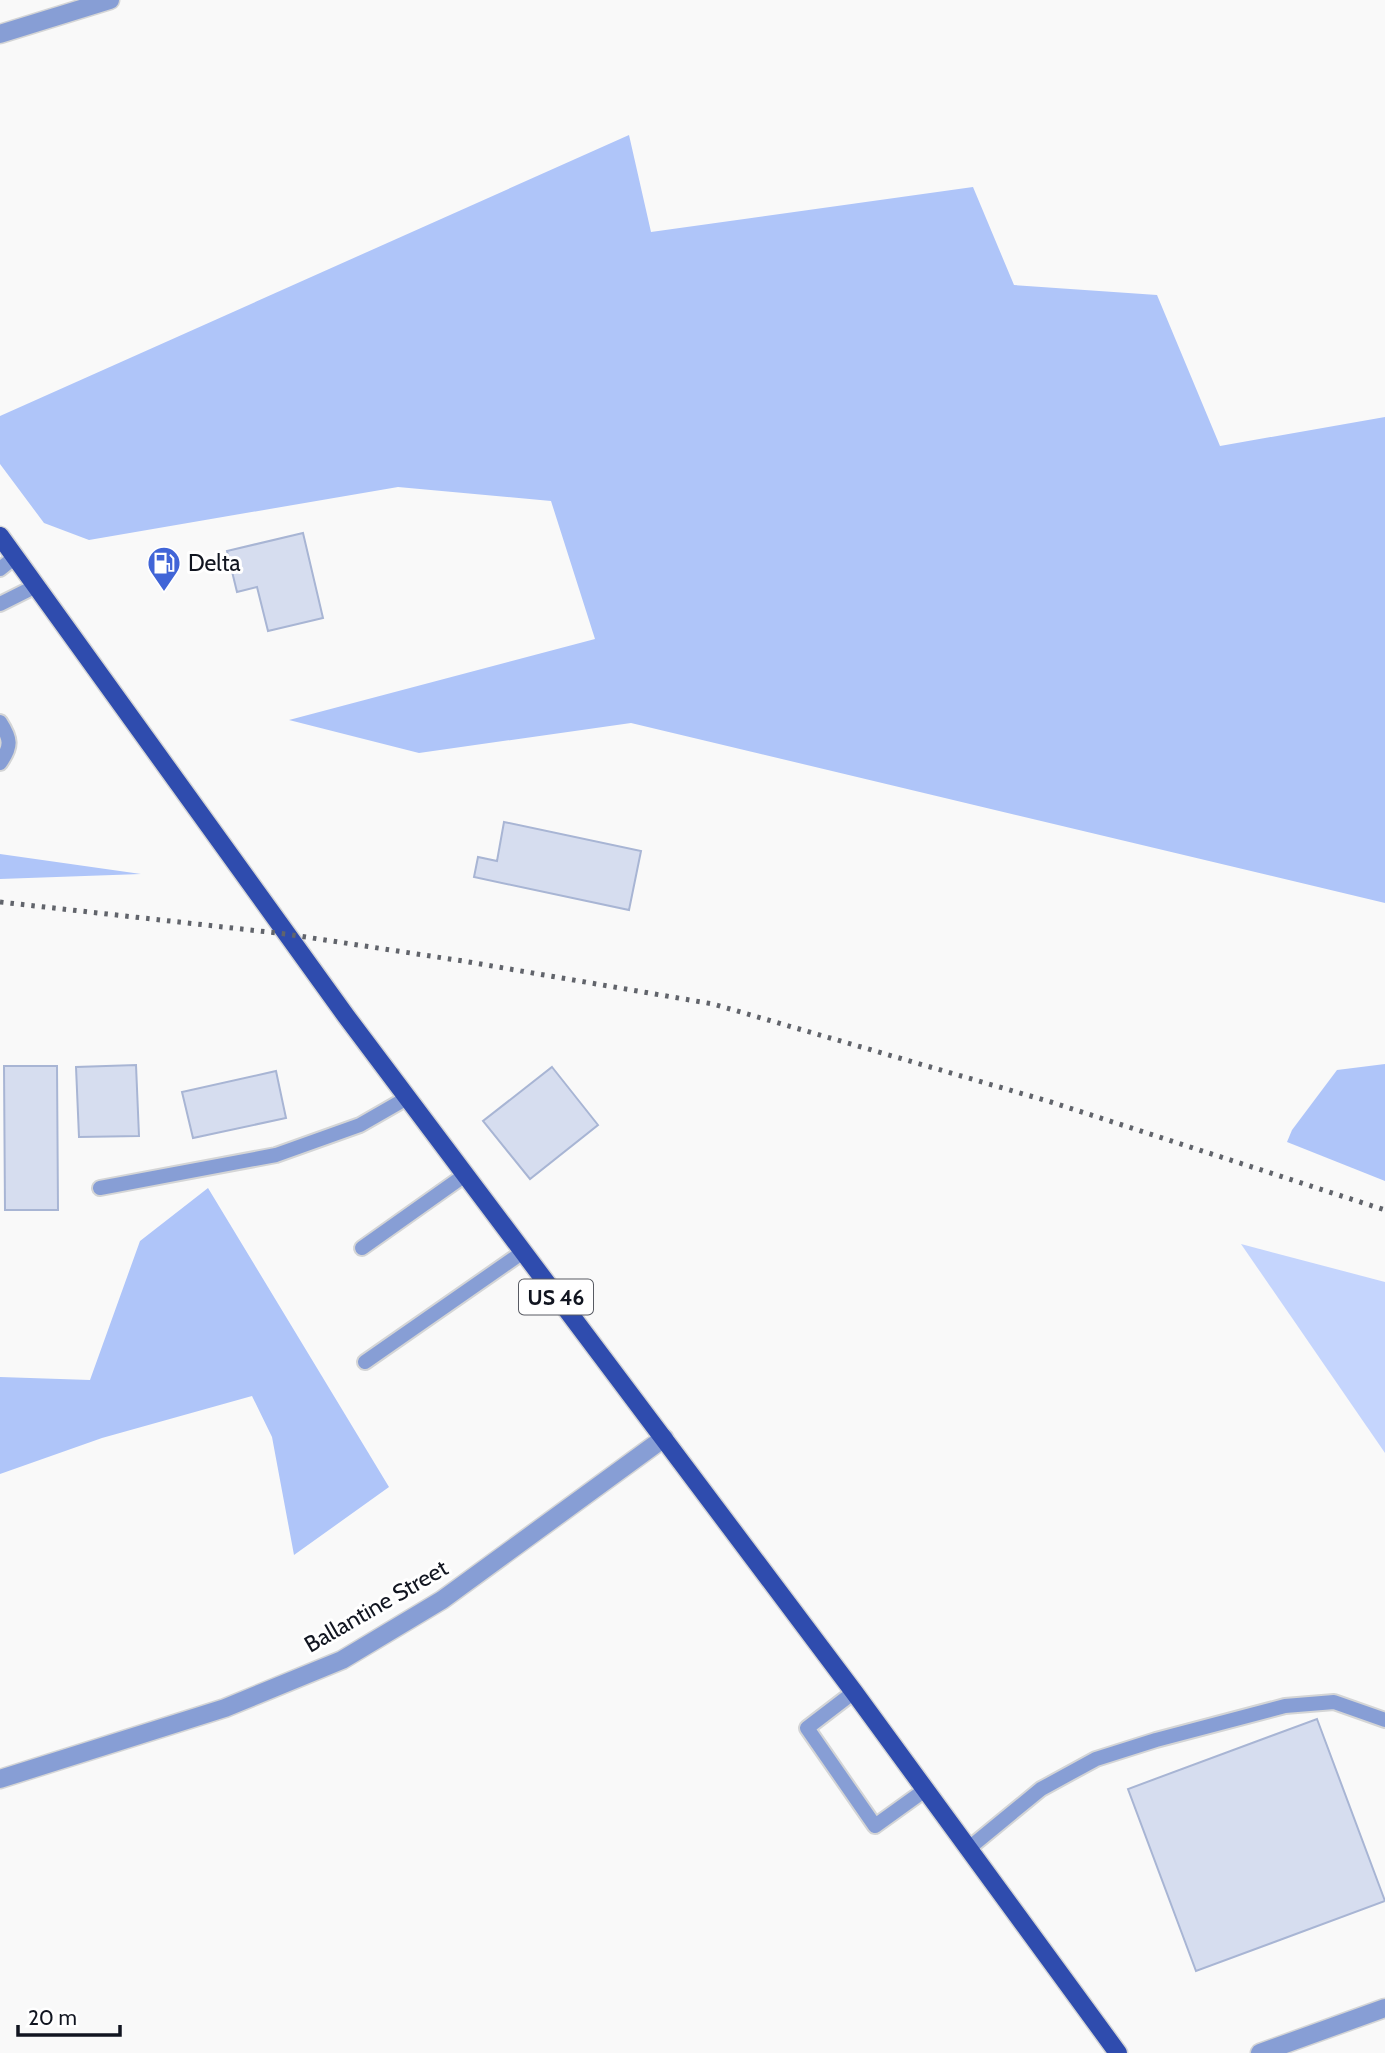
<svg xmlns="http://www.w3.org/2000/svg" width="1385" height="2053" viewBox="0 0 1385 2053" font-family="Cabin,sans-serif">
	<style>
		.green { fill: #c5d5fd }
		.forest { fill: #afc5f9 }
		.building { fill: #d6ddef; stroke: #a8b5d4; stroke-width: 2 }
		.lines { fill: none; stroke-linecap: round; stroke-linejoin: round }
		.service-casing { stroke: #d4d5d6; stroke-width: 18 }
		.minor-casing { stroke: #d4d5d6; stroke-width: 21 }
		.tertiary-casing { stroke: #d4d5d6; stroke-width: 21 }
		.primary-casing { stroke: #d4d5d6; stroke-width: 21 }
		.service { stroke: #879ed5; stroke-width: 14 }
		.minor { stroke: #879ed5; stroke-width: 18 }
		.tertiary { stroke: #879ed5; stroke-width: 18 }
		.primary { stroke: #2f4cae; stroke-width: 18 }
		.rail { stroke: #61646b; stroke-width: 5; stroke-dasharray: 3.5 7; stroke-linecap: butt }
		.labels { text-anchor: middle; dominant-baseline: central; stroke-width: 6; stroke-linejoin: round; paint-order: stroke }
		.shield { fill: #fff; stroke: #585b63; stroke-width: 2 }
		.shield-label { font-size: 21px; font-weight: bold; fill: #111520 }
		.poi-label { font-size: 23px; fill: #111520; stroke: #fff; text-anchor: start }
		.street-label { font-size: 23px; fill: #111520; stroke: #fff }
	</style>
	<rect width="100%" height="100%" fill="#f9f9f9"/>
	<polygon class="green" points="1241,1244 1385,1282 1385,1453"/>
	<g class="forest">
		<polygon points="629,135 651,232 973,187 1014,285 1157,295 1220,446 1385,417 1385,903 631,723 419,753 289,720 595,639 551,501 398,487 89,540 44,523 0,464 0,416"/>
		<polygon points="0,854 141,874 0,879"/>
		<polygon points="1385,1064 1385,1181 1287,1142 1292,1130 1337,1070"/>
		<polygon points="208,1188 389,1487 294,1555 272,1437 252,1396 102,1438 0,1474 0,1377 90,1380 140,1241"/>
	</g>
	<g class="building">
		<polygon points="303,533 323,618 268,631 257,587 237,592 227,551"/>
		<polygon points="504,822 641,851 629,910 474,877 478,857 497,861"/>
		<polygon points="136,1065 139,1136 79,1137 76,1067"/>
		<polygon points="4,1066 57,1066 58,1210 5,1210"/>
		<polygon points="552,1067 598,1125 530,1179 483,1121"/>
		<polygon points="276,1071 286,1118 193,1138 182,1092"/>
		<polygon points="1317,1719 1385,1901 1196,1971 1128,1789"/>
	</g>
	<g class="lines">
		<defs>
			<g id="service">
				<polyline points="0,569 15,557"/>
				<polyline points="0,604 36,586"/>
				<path d="M0 722C11 739 12 746 0 763"/>
				<polyline points="100,1188 276,1155 360,1125 407,1098"/>
				<polyline points="362,1248 465,1175"/>
				<polyline points="365,1362 523,1252"/>
				<polyline points="854,1692 807,1728 875,1826 925,1790"/>
				<polyline points="968,1849 1041,1789 1096,1759 1156,1740 1285,1706 1334,1702 1385,1720"/>
			</g>
			<g id="minor">
				<polyline points="0,34 110,0"/>
				<polyline points="0,1779 225,1708 342,1660 442,1600 664,1438"/>
			</g>
			<polyline id="tertiary" points="1260,2053 1385,2008"/>
			<polyline id="primary" points="0,536 346,1016 854,1692 1118,2053"/>
		</defs>
		<use href="#service" class="service-casing"/>
		<use href="#minor" class="minor-casing"/>
		<use href="#tertiary" class="tertiary-casing"/>
		<use href="#primary" class="primary-casing"/>
		<use href="#service" class="service"/>
		<use href="#minor" class="minor"/>
		<use href="#tertiary" class="tertiary"/>
		<use href="#primary" class="primary"/>
		<polyline class="rail" points="0,902 286,934 463,961 713,1004 1051,1102 1385,1210"/>
	</g>
	<defs>
		<symbol id="fuel-pin" viewBox="-11 -11 22 30"><path d="M0 17L-7.5 6A9.5 9.5 0 1 1 7.5 6Z" fill="#4165d7" stroke="#fff"/><path d="M-5.5-6h7V0h2V4h1.3V-2.5L3-4.5l.8-.8L6-3V5H2.5V1h-1V6h-7ZM-4.2-4.7v3.2H.2V-4.7Z" fill="#fff"/></symbol>
	</defs>
	<g fill-rule="evenodd">
		<use href="#fuel-pin" x="145" y="544" width="38" height="52"/>
	</g>
	<g class="labels">
		<rect class="shield" x="519" y="1279.5" width="74" height="35" rx="5"/>
		<g class="shield-label">
			<text x="556" y="1297">US 46</text>
		</g>
		<g class="poi-label">
			<text x="188" y="563">Delta</text>
		</g>
		<g class="street-label">
			<text transform="translate(376 1606) rotate(-30)">Ballantine Street</text>
		</g>
	</g>
	<path d="M18 2025v10h102v-10" fill="none" stroke="#111520" stroke-width="3.5"/>
	<text x="28" y="2025" font-size="21" fill="#111520" stroke="#ffffff" stroke-width="5" paint-order="stroke">20 m</text>
</svg>
